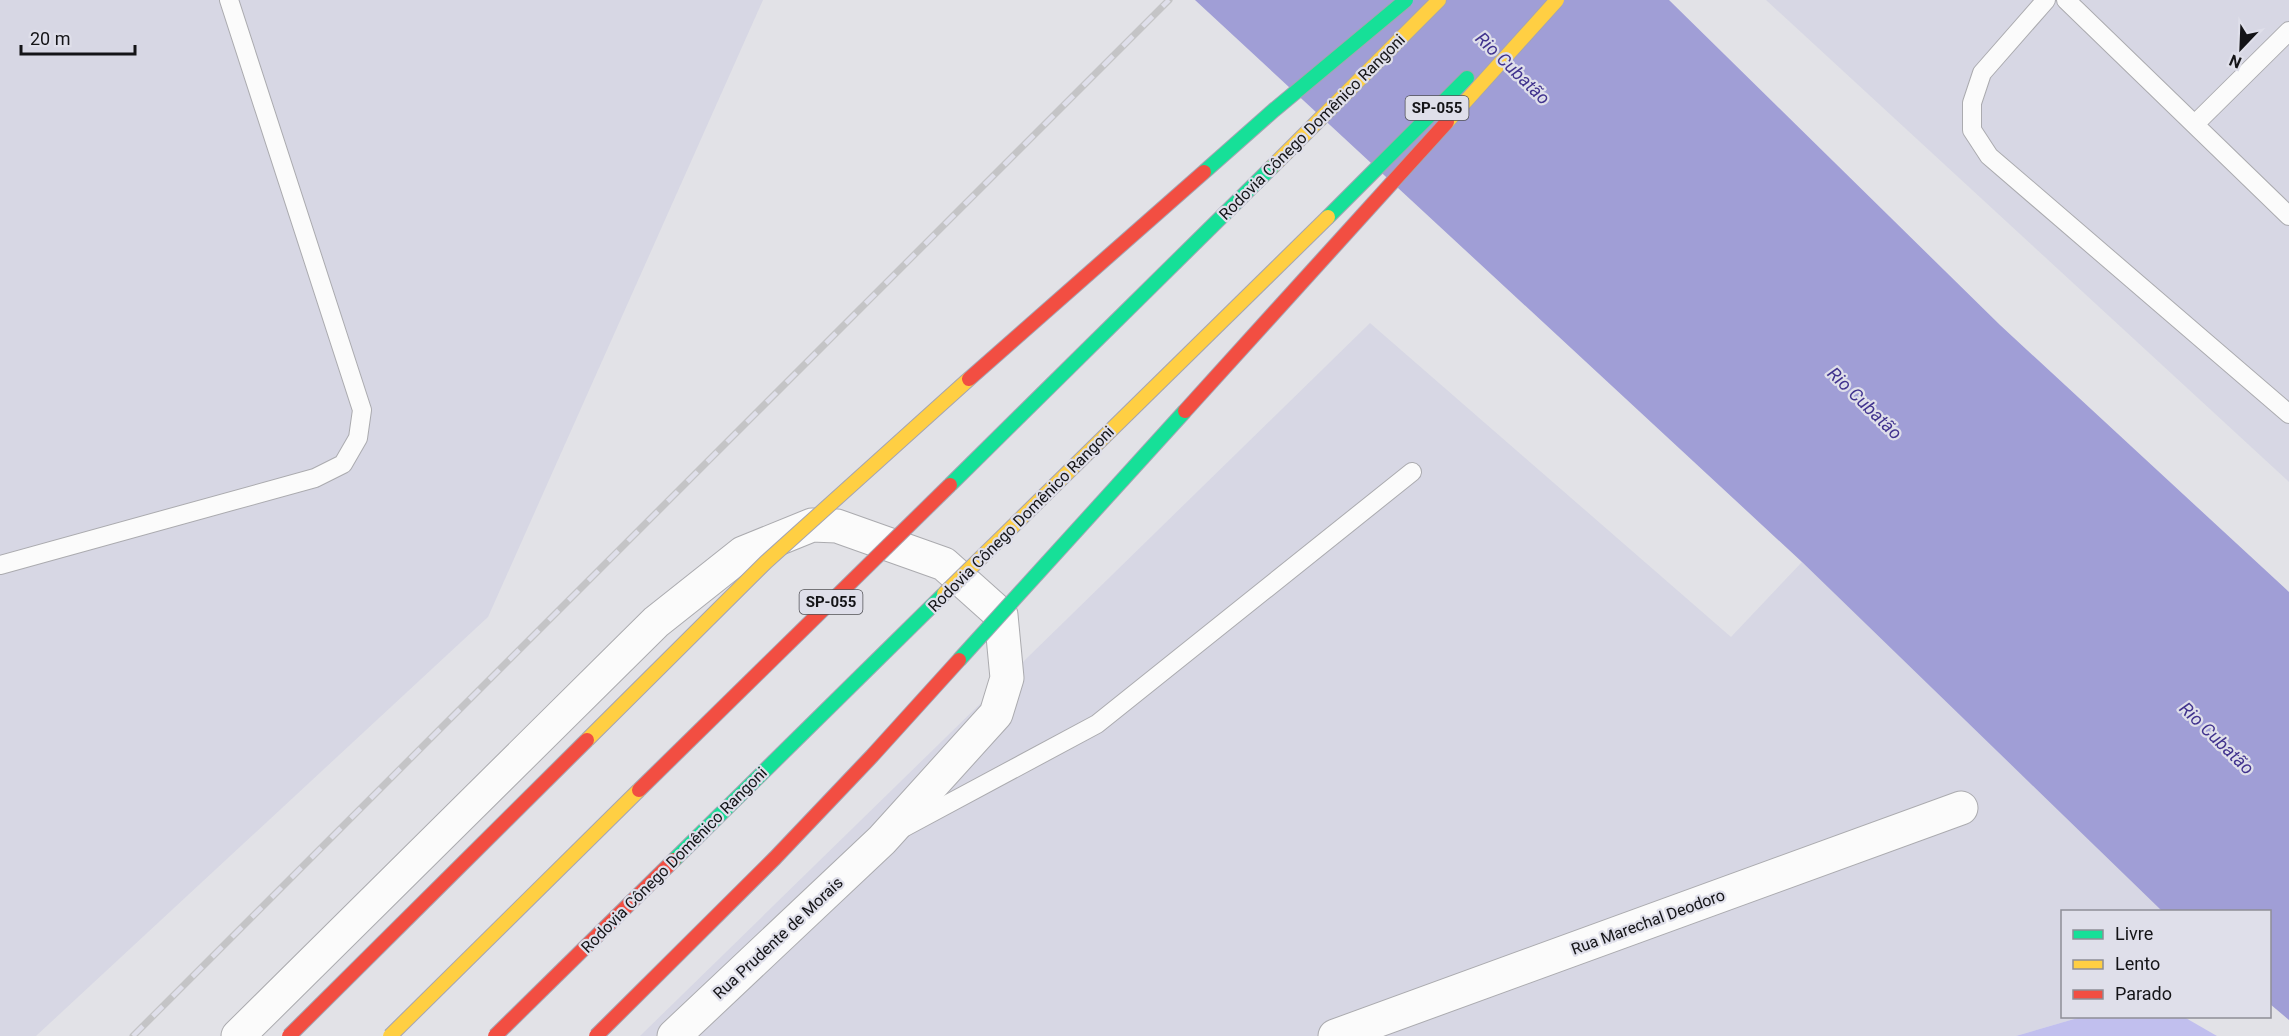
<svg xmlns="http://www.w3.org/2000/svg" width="2289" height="1036" viewBox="0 0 2289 1036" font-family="Roboto,sans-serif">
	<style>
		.built { fill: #d7d7e4 }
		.forest { fill: #c1bfee }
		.water { fill: #a09ed6 }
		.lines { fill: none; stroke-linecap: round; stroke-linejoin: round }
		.lane-casing { stroke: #ababaf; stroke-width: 20 }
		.street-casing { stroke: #ababaf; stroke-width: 35 }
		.fast-casing { stroke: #a4a4b2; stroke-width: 16 }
		.slow-casing { stroke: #a4a4b2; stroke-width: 16 }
		.lane { stroke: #fbfbfb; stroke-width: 18 }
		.street { stroke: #fbfbfb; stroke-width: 33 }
		.fast { stroke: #16e098; stroke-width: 14 }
		.slow { stroke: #ffcf43; stroke-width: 14 }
		.rail-casing { stroke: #c4c4c6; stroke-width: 7 }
		.rail { stroke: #dfdfea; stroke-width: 4.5; stroke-dasharray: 14; stroke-linecap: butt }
		.fast-bridge-casing { stroke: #a4a4b2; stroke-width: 16; stroke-linecap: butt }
		.slow-bridge-casing { stroke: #a4a4b2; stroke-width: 16; stroke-linecap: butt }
		.jam-bridge-casing { stroke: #a4a4b2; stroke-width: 16; stroke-linecap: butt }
		.fast-bridge { stroke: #16e098; stroke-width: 14 }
		.slow-bridge { stroke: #ffcf43; stroke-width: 14 }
		.jam-bridge { stroke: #f24e42; stroke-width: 14 }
		.labels { text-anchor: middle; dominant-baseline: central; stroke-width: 4.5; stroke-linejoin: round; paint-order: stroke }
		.shield { fill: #dfdfea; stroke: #515156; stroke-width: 1.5 }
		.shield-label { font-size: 15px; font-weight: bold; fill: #141417 }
		.street-label { font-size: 16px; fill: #141417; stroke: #dfdfea }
		.water-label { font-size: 18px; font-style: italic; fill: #41338e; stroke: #dfdfea }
	</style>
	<rect width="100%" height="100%" fill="#e2e2e7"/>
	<g class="built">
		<polygon points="0,0 763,0 488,617 36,1036 0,1036"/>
		<polygon points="1766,0 2289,0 2289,482"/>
		<polygon points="1370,323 1731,637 1802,562 2162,911 2062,912 2062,1016 2081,1017 2016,1036 640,1036"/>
	</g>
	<polygon class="forest" points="2081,1017 2184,1017 2217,1036 2016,1036"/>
	<polygon class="water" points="1195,0 1669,0 2000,325 2289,592 2289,1020 2270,1004 2270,912 2162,911 1802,562"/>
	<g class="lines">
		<defs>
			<g id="lane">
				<polyline points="2046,0 1982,73 1972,103 1972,130 1989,156 2289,414"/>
				<polyline points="2066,0 2289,216"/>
				<polyline points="2195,124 2289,31"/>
				<polyline points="0,565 315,478 343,464 358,438 362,410 229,0"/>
				<polyline points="905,827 1097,724 1412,472"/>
			</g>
			<g id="street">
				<polyline points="238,1036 656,622 743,553 812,525 837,526 944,564 1001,615 1007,678 996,714 882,840 674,1036"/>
				<polyline points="1335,1036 1961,808"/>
			</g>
			<polyline id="fast" points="1328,217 1467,78"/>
			<polyline id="slow" points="1272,167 1439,0"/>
		</defs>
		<use href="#lane" class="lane-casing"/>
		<use href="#street" class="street-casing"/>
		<use href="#fast" class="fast-casing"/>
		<use href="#slow" class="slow-casing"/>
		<use href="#lane" class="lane"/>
		<use href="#street" class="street"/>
		<use href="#fast" class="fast"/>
		<use href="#slow" class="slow"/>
		<defs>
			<polyline id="rail" points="133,1036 1169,0"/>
		</defs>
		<use href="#rail" class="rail-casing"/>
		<use href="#rail" class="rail"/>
		<defs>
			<g id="fast-bridge">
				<polyline points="1204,172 1274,110 1406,0"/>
				<polyline points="950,485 1272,167"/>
				<polyline points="959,660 1185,411"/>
				<polyline points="674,860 944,594"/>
			</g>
			<g id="slow-bridge">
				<polyline points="1447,122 1557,0"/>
				<polyline points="944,594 1328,217"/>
				<polyline points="587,740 766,562 969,379"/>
				<polyline points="390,1036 639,790"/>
			</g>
			<g id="jam-bridge">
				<polyline points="969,379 1204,172"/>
				<polyline points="1185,411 1447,122"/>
				<polyline points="639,790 950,485"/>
				<polyline points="289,1036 587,740"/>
				<polyline points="495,1036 674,860"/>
				<polyline points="596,1036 775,858 872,756 959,660"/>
			</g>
		</defs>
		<use href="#fast-bridge" class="fast-bridge-casing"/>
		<use href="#slow-bridge" class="slow-bridge-casing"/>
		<use href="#jam-bridge" class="jam-bridge-casing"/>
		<use href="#fast-bridge" class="fast-bridge"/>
		<use href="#slow-bridge" class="slow-bridge"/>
		<use href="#jam-bridge" class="jam-bridge"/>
	</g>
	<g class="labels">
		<g class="shield">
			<rect x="1405.5" y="96" width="63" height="24" rx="4.5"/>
			<rect x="799.5" y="590" width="63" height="24" rx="4.5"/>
		</g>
		<g class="shield-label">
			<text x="1437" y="108">SP-055</text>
			<text x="831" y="602">SP-055</text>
		</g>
		<g class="street-label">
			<text transform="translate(1312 127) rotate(-45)">Rodovia Cônego Domênico Rangoni</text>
			<text transform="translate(1021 519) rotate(-45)">Rodovia Cônego Domênico Rangoni</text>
			<text transform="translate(674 860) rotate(-45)">Rodovia Cônego Domênico Rangoni</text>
			<text transform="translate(1648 922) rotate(-20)">Rua Marechal Deodoro</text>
			<text transform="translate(778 938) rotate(-43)">Rua Prudente de Morais</text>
		</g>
		<g class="water-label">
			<text transform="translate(1513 68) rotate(44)">Rio Cubatão</text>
			<text transform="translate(1865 403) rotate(44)">Rio Cubatão</text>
			<text transform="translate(2217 738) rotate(44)">Rio Cubatão</text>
		</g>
	</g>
	<rect x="2061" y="910" width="210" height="108" fill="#dfdfea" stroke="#8e8e96" stroke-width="1.5"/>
	<rect x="2073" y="930" width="30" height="9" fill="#16e098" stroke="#8e8e96" stroke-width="1.5"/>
	<text x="2115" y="940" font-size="18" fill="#141417">Livre</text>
	<rect x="2073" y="960" width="30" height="9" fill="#ffcf43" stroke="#8e8e96" stroke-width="1.5"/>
	<text x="2115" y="970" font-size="18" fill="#141417">Lento</text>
	<rect x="2073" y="990" width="30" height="9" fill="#f24e42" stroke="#8e8e96" stroke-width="1.5"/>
	<text x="2115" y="1000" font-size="18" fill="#141417">Parado</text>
	<g transform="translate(2241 48) rotate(203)" stroke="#dfdfea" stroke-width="4.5" paint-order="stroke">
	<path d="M0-4.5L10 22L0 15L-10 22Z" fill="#141417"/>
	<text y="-9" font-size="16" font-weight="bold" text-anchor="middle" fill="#141417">N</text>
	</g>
	<path d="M21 45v9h114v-9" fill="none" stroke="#141417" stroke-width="3"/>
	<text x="30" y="45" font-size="18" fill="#141417" stroke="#dfdfea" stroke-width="4.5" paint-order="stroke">20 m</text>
</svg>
